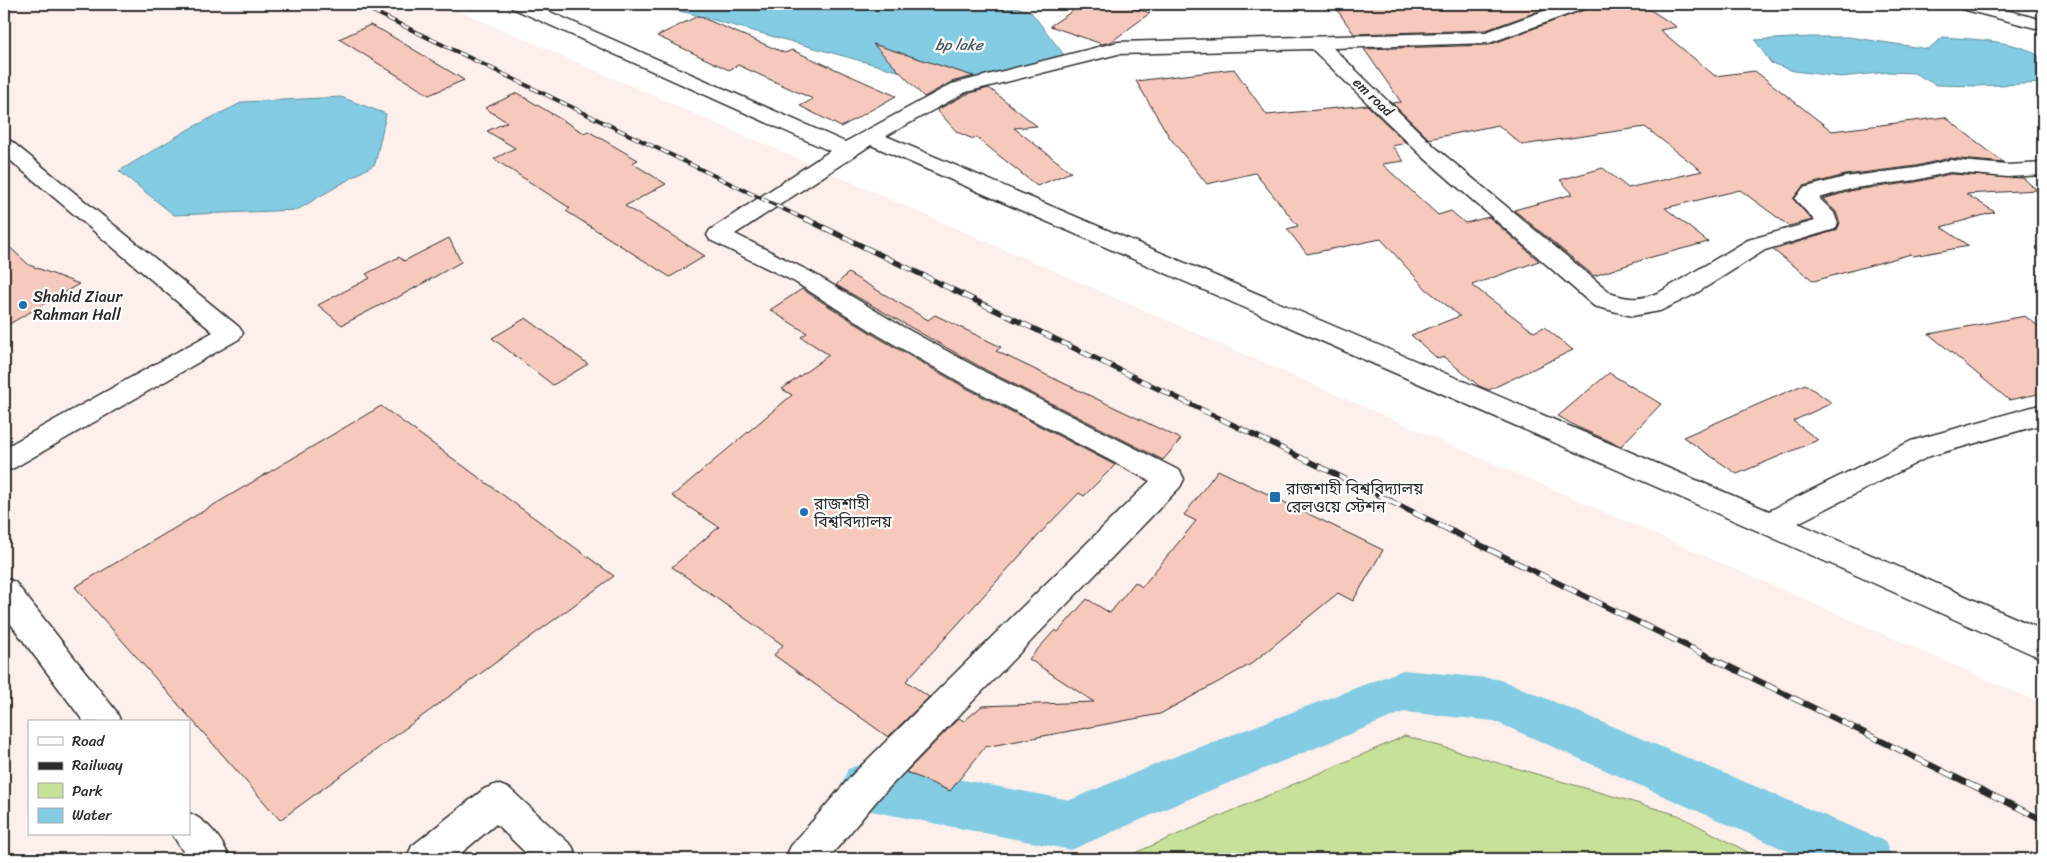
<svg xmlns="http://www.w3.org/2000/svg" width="2047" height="863" viewBox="0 0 2047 863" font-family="Sriracha,'Noto Sans Bengali',sans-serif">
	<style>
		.built { fill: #fdefeb; fill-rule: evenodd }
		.green { fill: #c7e198; stroke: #798662 }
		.water { fill: #83cce3; stroke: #608c99 }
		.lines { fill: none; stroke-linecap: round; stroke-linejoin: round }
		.canal { fill: #83cce3; fill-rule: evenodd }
		.building { fill: #f7c9bc; stroke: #2b2b2b }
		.minor-casing { stroke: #2b2b2b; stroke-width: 3 }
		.minor { fill: #fff; fill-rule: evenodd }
		.rail-far2-casing { stroke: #2b2b2b; stroke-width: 4 }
		.rail-far1-casing { stroke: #2b2b2b; stroke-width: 5.5 }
		.rail-casing { stroke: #2b2b2b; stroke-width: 6 }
		.rail-far2 { stroke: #fff; stroke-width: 2.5; stroke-dasharray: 8; stroke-linecap: butt }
		.rail-far1 { stroke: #fff; stroke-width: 4; stroke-dasharray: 11; stroke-linecap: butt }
		.rail { stroke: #fff; stroke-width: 4.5; stroke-dasharray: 14; stroke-linecap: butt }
		.poi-dot { fill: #1f6fb2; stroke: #fff; stroke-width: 2 }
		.labels { text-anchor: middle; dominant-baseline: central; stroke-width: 4.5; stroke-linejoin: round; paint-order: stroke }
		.far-street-label { font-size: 14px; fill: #2b2b2b; stroke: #fff }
		.far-water-label { font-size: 15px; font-style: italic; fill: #455b62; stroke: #fff }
		.poi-label { font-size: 16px; fill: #2b2b2b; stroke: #fff; text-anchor: start }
	</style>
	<rect width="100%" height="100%" fill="#fff"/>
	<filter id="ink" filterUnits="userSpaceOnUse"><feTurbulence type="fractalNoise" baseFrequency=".02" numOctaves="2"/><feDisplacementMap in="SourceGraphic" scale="10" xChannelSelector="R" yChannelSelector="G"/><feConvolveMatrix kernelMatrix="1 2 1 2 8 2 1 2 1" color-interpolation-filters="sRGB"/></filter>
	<g filter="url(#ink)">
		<path class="built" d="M4 4H444L2043 704V859H4ZM29 722H189V834H29Z"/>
		<polygon class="green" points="1405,736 1678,815 1761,859 1121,859"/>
		<g class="water">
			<polygon points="644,4 1007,4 1031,12 1068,60 959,88 688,13"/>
			<path d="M1811 37H1849L1928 49 1943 37C1964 39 2035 40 2043 63 2045 69 2043 77 2043 83L1978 86 1936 85 1914 73 1888 72 1841 77 1794 71 1771 63 1755 40Z"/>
			<polygon points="341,97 386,114 375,164 297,210 174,215 119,171 189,129 243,102"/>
		</g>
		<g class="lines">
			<polygon class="canal" points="1403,670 1497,679 1514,685 1885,841 1892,859 1806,859 1494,721 1404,712 1184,801 1071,850 866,810 848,803 841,786 848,769 866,762 1070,800 1166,760"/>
		</g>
		<g class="building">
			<polygon points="1083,4 1121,4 1150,13 1111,42 1102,44 1050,26"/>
			<polygon points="1333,4 1540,4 1548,8 1486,30 1354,34"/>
			<polygon points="1610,4 1641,4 1677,27 1660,30 1715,76 1755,71 1832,131 1945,117 2004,163 1950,158 1916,166 1845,175 1803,186 1793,199 1812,220 1789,226 1740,190 1665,208 1708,242 1648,258 1594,276 1514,210 1573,194 1560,180 1603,168 1628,188 1702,171 1645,127 1522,145 1498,125 1429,139 1392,103 1401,102 1364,49 1489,45 1589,8"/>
			<polygon points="698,16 785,53 792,50 896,96 841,127 800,106 813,99 738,65 729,70 657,36"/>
			<polygon points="370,25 383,31 464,80 429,95 339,39"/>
			<polygon points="873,44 973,76 974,76 951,82 924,97"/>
			<polygon points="1234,69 1267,115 1367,105 1406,143 1392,146 1404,161 1382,164 1438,215 1451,211 1465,223 1489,217 1539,261 1472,285 1534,332 1544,327 1573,350 1489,390 1479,386 1444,357 1438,359 1411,335 1460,316 1426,289 1381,239 1307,254 1287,229 1298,226 1255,173 1207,184 1170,138 1136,81"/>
			<polygon points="989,88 1037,126 1014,128 1071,172 1037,186 976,137 973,139 957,132 937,110 967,94"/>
			<polygon points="517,93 584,133 588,131 638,160 632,163 666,184 625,206 705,256 670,277 566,211 570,208 494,159 515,148 487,131 507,122 485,108"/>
			<polygon points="1950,174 2023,178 2037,190 1966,194 1995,212 1941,227 1969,246 1913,256 1911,254 1814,281 1773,250 1837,230 1840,223 1836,212 1823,199 1854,190 1916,182"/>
			<polygon points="449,238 461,262 395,299 394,298 342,325 318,305 370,278 366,274 399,257 404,261"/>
			<polygon points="4,242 29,265 79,284 4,327"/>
			<polygon points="848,273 928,320 935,315 1001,347 996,351 1181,439 1163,460 986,370 836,285"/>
			<polygon points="802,289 877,337 966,388 1115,465 1084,496 1079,493 1047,526 906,681 929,697 888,737 774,655 783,645 672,567 719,527 672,496 792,395 782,389 829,355 801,337 807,333 770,310"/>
			<polygon points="2025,316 2043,330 2043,393 2009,400 1929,334"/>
			<polygon points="526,318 588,364 553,385 492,338"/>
			<polygon points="1609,373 1661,404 1621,446 1577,427 1558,416"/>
			<polygon points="1805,384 1832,403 1793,421 1818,440 1737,474 1683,437"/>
			<polygon points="381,406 614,576 280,820 75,587"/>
			<polygon points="1218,470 1383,550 1353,601 1338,593 1251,664 1160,714 985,747 950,791 906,772 959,718 964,721 982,706 1094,702 1029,659 1055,630 1058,632 1087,599 1110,613 1135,582 1142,587 1196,521 1184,515"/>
		</g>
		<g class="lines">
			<defs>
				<g id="minor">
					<path d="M509 4H532L845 142 952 84 1118 42 1486 32 1563 4H1589L1586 8 1489 43 1333 48 1436 148 1612 294C1631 300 1641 300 1660 292L1748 240 1815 221 1795 199 1803 188 1845 177 1916 168 1950 160 2007 165 2043 163V175L2007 177 1950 172 1916 180 1854 188 1819 198 1834 213 1838 224 1835 229 1765 250 1695 294 1660 311 1632 316 1594 306 1422 156 1312 49 1118 54 966 92 886 136 1769 511 1911 441 2043 404V424L1930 456 1798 523 2043 630V659L1760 532 871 145 735 234 811 272 896 323 985 372 1180 471 1184 479 1180 487 879 798 828 859H785L791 846 853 774 1150 481 967 386 878 335 795 282 710 240 707 235 710 230 830 151 512 8Z"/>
					<polygon points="1955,4 1984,4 2043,20 2043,30 1958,8"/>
					<polygon points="4,139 11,141 239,327 243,333 239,339 14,468 4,472 4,448 213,332 4,155"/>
					<polygon points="4,578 15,582 116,711 121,722 84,722 4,615"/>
					<polygon points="497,784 510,789 572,846 578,859 532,859 496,824 454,859 406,859 412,846 484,789"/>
					<path d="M189 813C208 821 223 840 230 859H188L172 834H189Z"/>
				</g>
			</defs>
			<use href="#minor" class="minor-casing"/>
			<use href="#minor" class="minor"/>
			<defs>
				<polyline id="rail-far2" points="358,4 806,220"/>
				<polyline id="rail-far1" points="804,218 1391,501"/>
				<polyline id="rail" points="1388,500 2043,820"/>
			</defs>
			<use href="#rail-far2" class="rail-far2-casing"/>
			<use href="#rail-far1" class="rail-far1-casing"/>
			<use href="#rail" class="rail-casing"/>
			<use href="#rail-far2" class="rail-far2"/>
			<use href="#rail-far1" class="rail-far1"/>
			<use href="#rail" class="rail"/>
		</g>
	</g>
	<g class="poi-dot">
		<circle cx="23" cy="305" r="5"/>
		<rect x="1269" y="491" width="12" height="12" rx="2.5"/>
		<circle cx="804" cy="512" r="5"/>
	</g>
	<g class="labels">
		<g class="far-street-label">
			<text transform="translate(1373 97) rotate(44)">em road</text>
		</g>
		<g class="far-water-label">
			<text x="959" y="45">bp lake</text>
		</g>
		<g class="poi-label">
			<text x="33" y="296">Shahid Ziaur<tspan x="33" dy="18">Rahman Hall</tspan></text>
			<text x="1286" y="488">রাজশাহী বিশ্ববিদ্যালয়<tspan x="1286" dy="18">রেলওয়ে স্টেশন</tspan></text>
			<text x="814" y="503">রাজশাহী<tspan x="814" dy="18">বিশ্ববিদ্যালয়</tspan></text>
		</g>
	</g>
	<rect width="2047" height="863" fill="none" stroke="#fff" stroke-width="20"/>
	<rect x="10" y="10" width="2027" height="843" fill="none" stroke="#2b2b2b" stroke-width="2" filter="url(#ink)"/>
	<rect x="28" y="720" width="162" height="115" fill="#ffffff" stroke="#aaaaaa"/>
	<rect x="38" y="737" width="25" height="8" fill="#ffffff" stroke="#aaaaaa"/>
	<text x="72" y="746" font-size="15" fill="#2b2b2b">Road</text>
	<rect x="38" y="762" width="25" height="8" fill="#2b2b2b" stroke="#aaaaaa"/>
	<text x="72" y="770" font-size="15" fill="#2b2b2b">Railway</text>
	<rect x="38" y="783" width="25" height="15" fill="#c7e198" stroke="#aaaaaa"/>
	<text x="72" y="796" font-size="15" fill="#2b2b2b">Park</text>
	<rect x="38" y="808" width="25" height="15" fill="#83cce3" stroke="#aaaaaa"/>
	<text x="72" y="820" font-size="15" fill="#2b2b2b">Water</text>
</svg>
